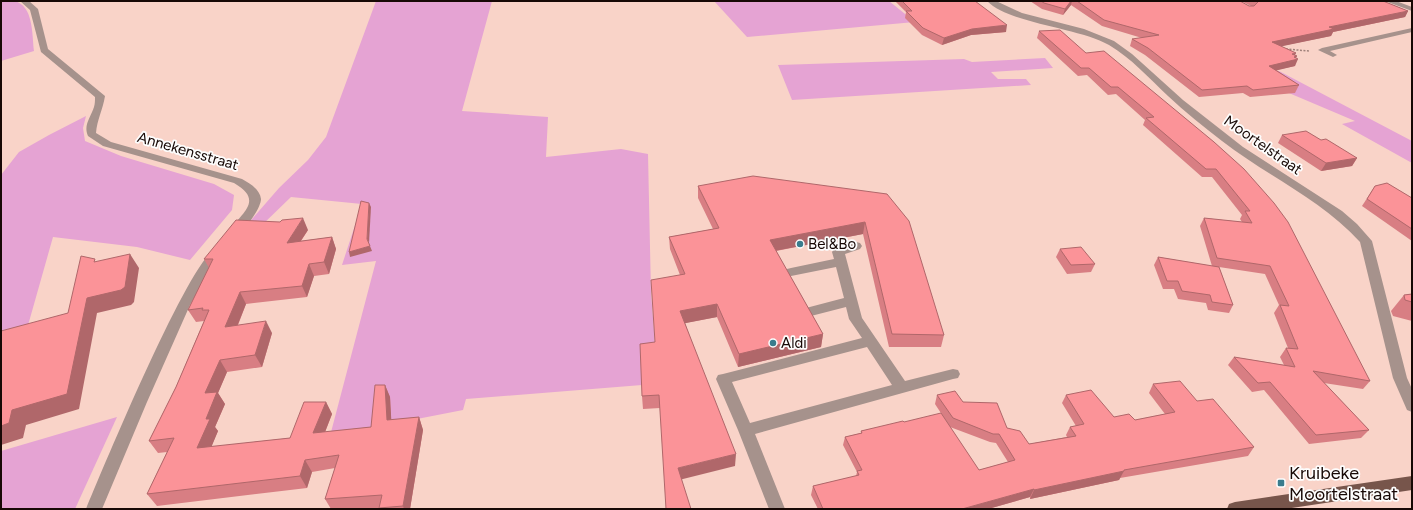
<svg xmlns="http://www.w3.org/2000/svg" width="1413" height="510" viewBox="0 0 1413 510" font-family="Figtree,sans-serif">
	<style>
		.green { fill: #e5a3d3 }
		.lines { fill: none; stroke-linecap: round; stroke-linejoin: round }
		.path { stroke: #9f827b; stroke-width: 1.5; stroke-dasharray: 2 1.5; stroke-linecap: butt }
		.minor { fill: #a6928c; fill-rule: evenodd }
		.major { fill: #77554b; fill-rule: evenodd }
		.wall { fill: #d87e83 }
		.shaded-wall { fill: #b0676a }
		.building { fill: #fb9398; stroke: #b0676a }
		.poi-dot { fill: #397c8d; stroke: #fdfdfd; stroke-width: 1.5 }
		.labels { text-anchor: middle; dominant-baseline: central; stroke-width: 3.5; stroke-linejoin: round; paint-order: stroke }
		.street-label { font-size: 15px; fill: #170805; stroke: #fdfdfd }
		.poi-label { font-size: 15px; fill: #170805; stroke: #fdfdfd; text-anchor: start }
		.near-poi-label { font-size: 18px; fill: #170805; stroke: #fdfdfd; text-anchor: start }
	</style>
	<rect width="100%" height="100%" fill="#f9d3c8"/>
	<g class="green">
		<path d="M1 1C5 1 10 0 14 1 34 5 32 36 34 51L1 61Z"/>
		<polygon points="376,1 492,1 462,111 548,117 546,157 621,149 648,154 651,293 656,355 642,385 466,399 463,410 330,436 376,261 342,265 362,204 291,197 259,228 246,226 279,188 308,160 326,137"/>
		<polygon points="714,1 889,1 915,22 747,37"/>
		<polygon points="1045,58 1053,68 991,72 998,79 1026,79 1031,85 792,100 778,65 964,59 972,62"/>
		<polygon points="1279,71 1412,141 1412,163 1342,124 1355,121 1249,76"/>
		<polygon points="86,116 83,128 85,141 121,156 214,184 234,195 232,210 190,260 137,247 53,237 23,343 1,348 1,175 19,152 49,135"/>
		<polygon points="117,417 75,509 1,509 1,451"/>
	</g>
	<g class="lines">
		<polyline class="path" points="1286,49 1309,51"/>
		<g class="minor">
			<path d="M20 1H29L38 9 48 49 105 96C103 109 97 120 96 133L111 142 242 179C249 183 260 189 261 199 261 208 246 228 239 234 236 236 233 235 230 235L228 232C241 213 265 201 234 183L103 146 88 136C83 125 91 117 94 107 95 104 95 100 95 97L41 52 30 10Z"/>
			<path d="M987 1H996L1022 13 1084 29 1114 41 1132 54 1183 100 1243 147 1342 211 1357 224 1372 241 1407 378 1412 389V412L1407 410 1393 378 1360 242C1321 199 1267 176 1222 141 1203 126 1185 112 1168 96 1149 78 1131 58 1109 45 1077 27 1010 24 987 1Z"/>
			<polygon points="1385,1 1396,1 1412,7 1412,11"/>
			<polygon points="1412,28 1412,32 1330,51 1337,55 1333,57 1318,50 1322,48"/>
			<path d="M856 242 860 243 862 246 860 249 845 254 862 318 905 381 953 369 958 370 960 374 958 378 953 379 755 434 785 509H769L738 430 716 379 718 375 723 374 862 338 849 319 846 307 811 316 806 314 804 311 806 308 844 298 836 267 791 276 787 275 785 272 787 269 791 268 834 259 832 252 834 249ZM867 347 892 385 750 423 732 382Z"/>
			<path d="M217 248 221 249 223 252 207 274 190 305 147 402 102 509H86C101 473 191 255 217 248Z"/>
		</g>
		<polygon class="major" points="1412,476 1412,490 1285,509 1227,509 1229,504 1235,502"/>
	</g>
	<g class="wall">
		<polygon points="895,1 975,1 1006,32 971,35 942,45 922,35 905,18 906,12"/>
		<polygon points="1030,1 1240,1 1249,6 1251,6 1241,1 1383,1 1408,11 1405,17 1333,32 1331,36 1281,46 1295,55 1296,58 1295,66 1276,70 1299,85 1295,93 1250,97 1243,93 1199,97 1145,55 1130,46 1132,39 1142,38 1102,26 1071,5 1063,15 1042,9"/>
		<polygon points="1039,31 1086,53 1214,142 1370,381 1363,389 1324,383 1369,430 1361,438 1309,444 1264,390 1252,392 1228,365 1234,357 1284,365 1280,357 1286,348 1288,348 1274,313 1279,305 1265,274 1219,267 1233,305 1229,313 1208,310 1206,303 1178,299 1174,289 1163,289 1154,265 1158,257 1212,266 1200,226 1204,218 1242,222 1240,219 1242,215 1212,177 1202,177 1143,125 1145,120 1116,94 1108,95 1087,75 1078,76 1037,38"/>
		<polygon points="1282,135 1321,140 1357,158 1352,166 1321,171 1278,143"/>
		<polygon points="698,186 887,194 944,335 941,347 889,347 863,234 776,251 823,334 821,347 738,367 717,317 685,323 735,466 660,408 643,409 642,396 655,342 680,275 670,249 669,237 713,229 698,198"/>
		<polygon points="1375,186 1412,198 1412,241 1362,206"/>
		<polygon points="308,230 301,241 332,237 336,249 329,274 314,276 307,297 246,304 238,325 272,333 262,367 227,372 218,393 225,404 215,427 218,431 211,447 290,438 326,402 332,414 325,432 371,427 385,385 390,397 391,420 419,417 423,430 410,509 379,509 379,508 362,509 331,509 325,499 335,468 312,472 307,488 157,506 147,494 167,452 158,453 149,441 176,387 204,321 196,322 188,310 209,268 204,259"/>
		<polygon points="1060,249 1095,264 1091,272 1067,274 1056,257"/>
		<polygon points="1412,294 1412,321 1393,316 1391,311 1404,295"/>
		<polygon points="1153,384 1197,401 1254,447 1248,456 1120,478 1119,480 1030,499 1030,497 988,509 818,509 811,495 813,486 856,476 857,472 843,445 845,437 861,433 861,431 904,422 979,470 1008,462 996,443 990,442 950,427 935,404 937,395 963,402 1007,428 1029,444 1067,437 1066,435 1070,427 1076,426 1062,403 1066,395 1114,417 1135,420 1165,414 1149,393"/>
	</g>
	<g class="shaded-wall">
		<polygon points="1071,1 1072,1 1071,5 1063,15 1065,9"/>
		<polygon points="1408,11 1405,17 1333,32 1331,36 1269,49 1272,42 1329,27"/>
		<polygon points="1007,25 1006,32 971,35 942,45 944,38 972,29"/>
		<polygon points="1296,53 1294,57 1297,56 1295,60 1298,59 1295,66 1266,73 1269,66 1292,54"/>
		<polygon points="1357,158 1352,166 1321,171 1326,163"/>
		<polygon points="369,203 371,207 369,243 367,239"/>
		<polygon points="303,218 308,230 292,254 287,243"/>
		<polygon points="865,222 863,234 769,252 770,240"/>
		<polygon points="332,237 336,249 329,274 324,262"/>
		<polygon points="370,246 372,251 350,257 349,252"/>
		<polygon points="130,254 139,268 134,302 131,305 97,313 79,409 26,425 23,438 1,445 1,426 87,298"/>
		<polygon points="309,264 314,276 307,297 302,286"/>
		<polygon points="240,292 246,304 232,339 225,327"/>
		<polygon points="717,304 717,317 681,324 680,311"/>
		<polygon points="266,321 272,333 262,367 255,355"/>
		<polygon points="823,334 821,347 738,367 739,354"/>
		<polygon points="220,360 227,372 218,393 225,404 215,427 218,431 206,460 197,448 206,419 205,393"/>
		<polygon points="385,385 390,397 392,432 387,420"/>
		<polygon points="326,402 332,414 320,445 313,433"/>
		<polygon points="419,417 423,430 410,509 404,509 403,506"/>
		<polygon points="736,454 735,466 679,480 678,468"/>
		<polygon points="305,460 312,472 307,488 300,476"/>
		<polygon points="1124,471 1119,480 1030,499 1034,490"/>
		<polygon points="1034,489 1030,497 988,509 962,509"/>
	</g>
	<g class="building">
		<polygon points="902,1 975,1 1007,25 972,29 944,38 923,28 906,11 912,11"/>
		<polygon points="1041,1 1071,1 1065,9 1044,3"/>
		<polygon points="1077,1 1240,1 1249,6 1254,6 1258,2 1256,1 1383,1 1408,11 1329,27 1334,29 1272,42 1296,53 1292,54 1297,56 1294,57 1298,59 1269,66 1299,85 1253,90 1247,86 1202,90 1148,48 1132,39 1159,35 1104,20"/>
		<polygon points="1060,30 1086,53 1104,51 1214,142 1244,169 1274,203 1288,222 1370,381 1313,371 1369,430 1316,435 1270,382 1258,383 1234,357 1295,367 1286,348 1298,349 1280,305 1289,306 1270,266 1217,258 1204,218 1252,223 1245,211 1250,211 1216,169 1206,169 1146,118 1154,117 1118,87 1111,87 1089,68 1081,68 1039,31"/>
		<polygon points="1306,131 1321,140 1326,139 1357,158 1326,163 1282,135"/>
		<polygon points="753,176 887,194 909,221 944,335 892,334 865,222 770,240 823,334 739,354 717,304 680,311 736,454 678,468 691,509 666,509 659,395 642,396 640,344 655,342 651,280 685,274 669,237 719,228 698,186"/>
		<polygon points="1387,183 1412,198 1412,229 1367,199 1375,186"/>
		<polygon points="361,201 369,203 367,239 370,246 349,252"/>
		<polygon points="303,218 287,243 332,237 324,262 309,264 302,286 240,292 225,327 266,321 255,355 220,360 205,393 217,392 206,419 210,419 197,448 290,438 304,402 326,402 313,433 371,427 375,385 385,385 387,420 419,417 403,506 379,508 382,495 325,499 339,455 305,460 300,476 147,494 174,438 149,441 176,387 209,310 202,310 203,308 188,310 213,259 204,259 236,220 280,222 282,220"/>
		<polygon points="1081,247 1095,264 1071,265 1060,249"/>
		<polygon points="130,254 125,287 121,290 87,298 67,394 12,410 9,423 1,426 1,331 68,313 81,256 95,259 94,262"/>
		<polygon points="1158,257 1219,267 1233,305 1212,302 1210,295 1182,291 1178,281 1167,281"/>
		<polygon points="1412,294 1412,302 1405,300 1404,295"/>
		<polygon points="1180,381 1197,401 1213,399 1254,447 1124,470 1124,471 1034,490 1034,489 962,509 823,509 813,486 859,475 857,471 862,470 845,437 862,433 861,431 903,421 904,422 941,413 979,470 1015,460 999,434 993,434 953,418 937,395 955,391 963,402 997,403 1007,428 1020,431 1029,444 1076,436 1070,427 1084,424 1066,395 1091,390 1114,417 1129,414 1135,420 1175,412 1153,384"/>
	</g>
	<g class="poi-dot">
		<circle cx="800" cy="244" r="4"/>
		<circle cx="773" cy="343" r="4"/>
		<rect x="1277" y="479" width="8" height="8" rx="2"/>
	</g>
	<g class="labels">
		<g class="street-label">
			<text transform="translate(1263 145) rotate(35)">Moortelstraat</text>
			<text transform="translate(188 151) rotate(16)">Annekensstraat</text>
		</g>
		<g class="poi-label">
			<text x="808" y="244">Bel&amp;Bo</text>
			<text x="781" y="343">Aldi</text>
		</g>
		<g class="near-poi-label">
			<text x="1289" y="473">Kruibeke<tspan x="1289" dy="21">Moortelstraat</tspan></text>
		</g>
	</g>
	<rect width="1413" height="510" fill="none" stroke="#170805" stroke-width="4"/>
</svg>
